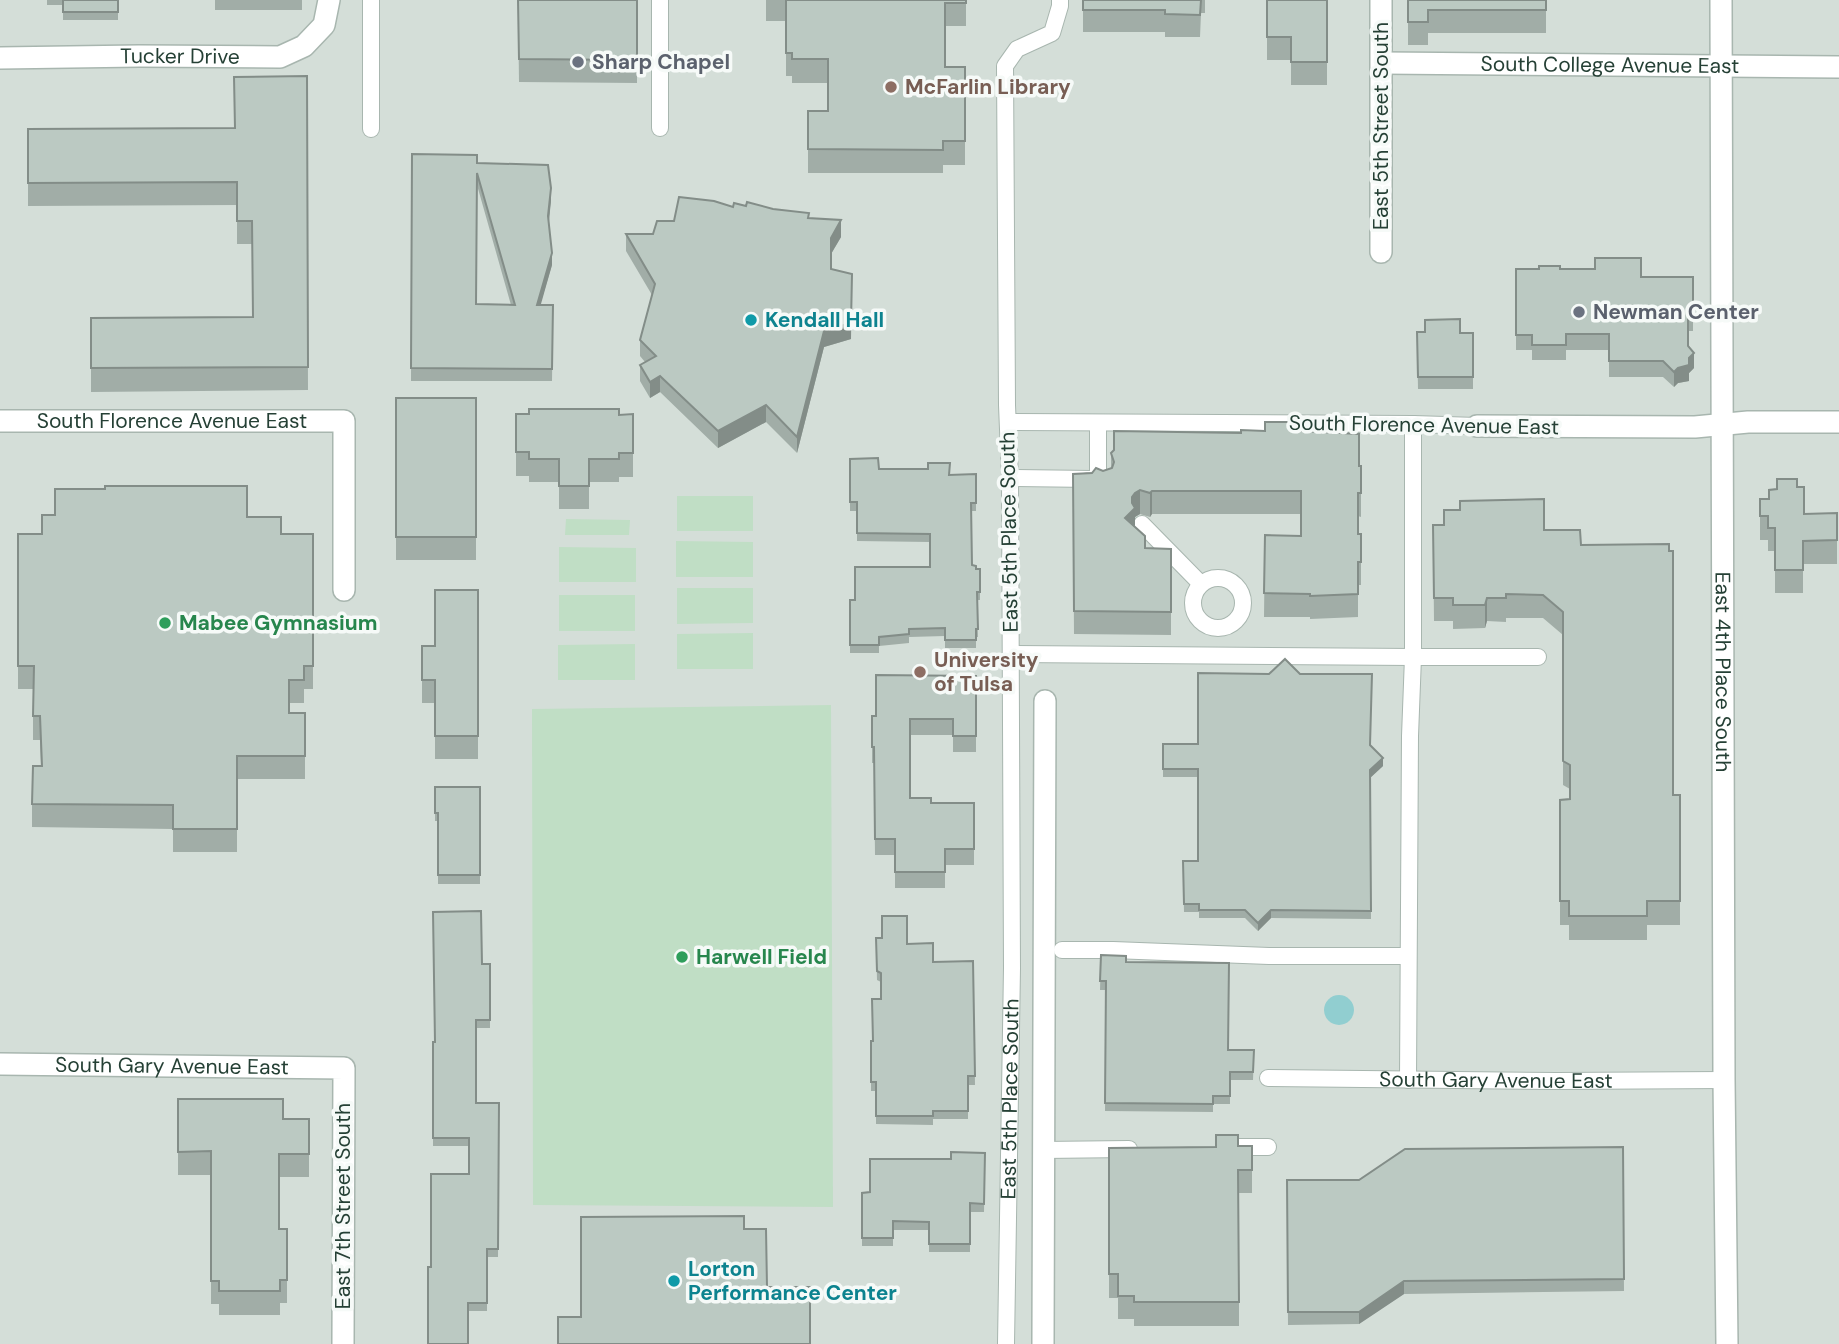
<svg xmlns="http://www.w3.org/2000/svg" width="1839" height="1344" viewBox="0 0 1839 1344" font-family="'DM Sans',sans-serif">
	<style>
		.built { fill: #d4ded8 }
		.pitch { fill: #c0dec5 }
		.water { fill: #91ced0 }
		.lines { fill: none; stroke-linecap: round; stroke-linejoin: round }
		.pedestrian-casing { stroke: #a8b6af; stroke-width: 18 }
		.minor-casing { stroke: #a8b6af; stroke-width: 24 }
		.pedestrian { stroke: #fff; stroke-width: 16 }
		.minor { stroke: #fff; stroke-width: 21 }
		.wall { fill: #a1ada7; fill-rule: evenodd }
		.shaded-wall { fill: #838d88 }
		.building { fill: #bbc9c2; stroke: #838d88; stroke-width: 2; fill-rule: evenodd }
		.worship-dot { fill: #6b7280; stroke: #f6faf8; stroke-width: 2.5 }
		.education-dot { fill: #8d6e63; stroke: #f6faf8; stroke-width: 2.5 }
		.culture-dot { fill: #0f9aa8; stroke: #f6faf8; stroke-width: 2.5 }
		.leisure-dot { fill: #2e9e5b; stroke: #f6faf8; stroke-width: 2.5 }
		.labels { text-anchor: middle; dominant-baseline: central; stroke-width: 7; stroke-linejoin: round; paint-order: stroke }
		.street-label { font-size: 21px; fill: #254035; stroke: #f6faf8 }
		.worship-label { font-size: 21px; font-weight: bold; fill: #5b616d; stroke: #f6faf8; text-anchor: start }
		.education-label { font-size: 21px; font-weight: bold; fill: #785e54; stroke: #f6faf8; text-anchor: start }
		.culture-label { font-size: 21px; font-weight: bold; fill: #0d838f; stroke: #f6faf8; text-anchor: start }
		.leisure-label { font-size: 21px; font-weight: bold; fill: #27864d; stroke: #f6faf8; text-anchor: start }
	</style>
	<rect width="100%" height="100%" fill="#e6eee9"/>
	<rect class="built" x="0" y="0" width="1839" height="1344"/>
	<g class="pitch">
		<rect x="677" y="496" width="76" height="35"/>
		<polygon points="566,519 630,520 629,535 565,535"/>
		<polygon points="676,541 753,542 753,577 676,577"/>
		<polygon points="559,547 636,548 636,582 559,582"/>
		<polygon points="677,588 753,588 753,623 677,624"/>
		<rect x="559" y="595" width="76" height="36"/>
		<polygon points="753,633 753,669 677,669 677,634"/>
		<polygon points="635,644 635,680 558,680 558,645"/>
		<polygon points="831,705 833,1207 533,1205 532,709"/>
	</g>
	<circle class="water" cx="1339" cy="1010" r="15"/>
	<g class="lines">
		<defs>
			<g id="pedestrian">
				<polyline points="660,0 660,128"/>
				<polyline points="371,129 371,0"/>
				<polyline points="1008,422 1413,424 1477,426"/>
				<polyline points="1098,423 1098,479 1104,484"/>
				<polyline points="1010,478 1092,479"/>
				<polyline points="1142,524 1201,584"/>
				<circle cx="1218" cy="603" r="25"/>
				<polyline points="1011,654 1413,657 1538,657"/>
				<polyline points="1062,950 1113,950 1269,956 1408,956"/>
				<path id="s1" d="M1268 1078 1557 1081 1724 1080"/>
				<polyline points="1408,1080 1410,736 1413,657 1413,424"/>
				<polyline points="1232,1147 1268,1147"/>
				<polyline points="1043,1150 1129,1149"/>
				<path id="s2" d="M1006 1344 1012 968 1010 478 1007 405 1005 66 1017 49 1052 33 1060 6V0"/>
			</g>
			<g id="minor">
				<path id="s3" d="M1721 0 1724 1080 1727 1344"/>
				<path id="s4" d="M0 58 139 56 280 57 304 46 324 25 329 0"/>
				<path id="s5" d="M1382 63 1839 67"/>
				<polyline points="1381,252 1381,0"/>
				<path id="s6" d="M0 421H344V590"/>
				<polyline points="1477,426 1695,427 1748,422 1839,422"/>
				<path id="s7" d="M0 1064 344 1068 343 1344"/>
				<polyline points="1043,1344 1045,701"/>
			</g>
		</defs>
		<use href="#pedestrian" class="pedestrian-casing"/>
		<use href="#minor" class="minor-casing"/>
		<use href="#pedestrian" class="pedestrian"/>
		<use href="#minor" class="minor"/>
	</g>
	<g class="wall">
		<polygon points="47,0 118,0 118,20 63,20 63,5 47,5"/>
		<rect x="215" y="0" width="87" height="10"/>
		<polygon points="518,0 637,0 637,83 519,82"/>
		<polygon points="766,0 966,0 966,26 945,26 945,67 965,67 965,165 943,165 943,173 808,173 808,111 828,111 828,83 792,83 792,76 786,76 786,21 766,21"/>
		<polygon points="1083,0 1205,0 1205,13 1201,13 1200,37 1165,37 1165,32 1083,32"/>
		<polygon points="1267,0 1327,0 1327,85 1291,85 1291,60 1267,60"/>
		<polygon points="1408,0 1546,0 1546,33 1428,33 1428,45 1408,45"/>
		<polygon points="307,76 308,390 91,392 91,318 253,317 252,244 237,244 237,205 28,206 28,129 235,128"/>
		<path d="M412 154 477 163 551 200 549 222 552 265 540 305H553L552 381H411ZM477 185 511 305 476 304Z"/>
		<polygon points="746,206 773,209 809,218 841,237 831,254 831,269 851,339 824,347 797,453 766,422 718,448 660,392 650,398 640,381 640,365 645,362 640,356 640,340 652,295 626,251 626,234 653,234 674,221"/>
		<polygon points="1516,269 1560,269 1641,277 1693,277 1693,331 1688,331 1688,346 1694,368 1689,373 1689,381 1678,383 1674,387 1663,377 1609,377 1609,350 1566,350 1566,360 1532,360 1532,350 1516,350"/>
		<polygon points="1417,332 1473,333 1473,389 1418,389"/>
		<rect x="396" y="398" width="80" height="162"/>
		<polygon points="516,414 633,414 633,477 619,477 619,482 589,482 589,509 559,509 559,482 529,482 529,476 516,476"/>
		<polygon points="1302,431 1359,466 1361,466 1361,517 1358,516 1358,534 1361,534 1361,585 1358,585 1358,617 1310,619 1310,617 1264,617 1265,535 1301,536 1301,514 1152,514 1150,517 1140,514 1135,517 1135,527 1145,548 1171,549 1171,635 1074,634 1073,474 1103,471 1111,468 1111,453 1241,433"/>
		<polygon points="850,459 879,469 950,475 976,474 976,511 971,511 972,565 976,569 980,569 980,600 977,600 978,637 976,637 976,648 945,648 945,636 909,637 909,643 879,646 879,653 850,653 850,600 855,600 930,567 930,542 857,541 857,511 850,511"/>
		<polygon points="1797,487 1804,514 1837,513 1837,564 1803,564 1803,593 1775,593 1775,551 1768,551 1768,540 1760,540 1760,499 1769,499"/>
		<polygon points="247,517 281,534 313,534 313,689 304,689 304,703 289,703 289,713 305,713 305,779 237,779 237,852 173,852 173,829 32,827 32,804 41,766 40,740 33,740 33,689 18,689 18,534 42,534"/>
		<polygon points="1433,525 1544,530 1581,545 1673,795 1680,795 1680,925 1647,925 1647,940 1569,940 1569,925 1560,925 1560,800 1570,799 1570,789 1563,785 1563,635 1543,618 1506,618 1506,622 1487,621 1485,628 1453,629 1453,621 1434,621"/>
		<polygon points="478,590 478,759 435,759 435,703 422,703 422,646 435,646"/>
		<polygon points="976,676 976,752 953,752 953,735 910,735 910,798 931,803 974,803 974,865 945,865 945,888 895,888 895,855 875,855 874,763 872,763 872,716 876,716"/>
		<polygon points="1163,744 1370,745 1383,766 1370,778 1371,919 1271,918 1258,931 1245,918 1199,918 1199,912 1184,912 1183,861 1198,861 1198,777 1163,777"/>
		<polygon points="435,787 480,787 480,884 438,884 438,821 435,821"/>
		<polygon points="876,938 907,944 933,962 973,961 975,1085 968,1085 968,1119 933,1119 933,1125 876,1124 876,1091 871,1091 871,1041 873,1041 881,999 881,982 877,980"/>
		<polygon points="1101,955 1126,962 1228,1050 1254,1050 1253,1080 1230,1080 1230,1104 1213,1104 1213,1112 1105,1111 1106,990 1100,990"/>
		<polygon points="482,964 490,964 490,1028 476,1028 476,1103 499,1103 498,1257 487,1257 487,1311 468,1311 431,1267 469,1174 469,1146 433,1146 433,1042 435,1042"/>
		<polygon points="178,1099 283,1119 309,1119 309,1177 279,1177 279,1229 287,1229 287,1303 280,1303 280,1315 219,1315 219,1304 211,1304 211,1175 178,1175"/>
		<polygon points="1252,1146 1252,1193 1239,1193 1239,1326 1134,1326 1134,1319 1118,1319 1118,1298 1109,1298 1109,1148"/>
		<polygon points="1623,1147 1624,1291 1404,1294 1359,1324 1288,1325 1287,1180 1359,1180"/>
		<polygon points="985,1153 984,1212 970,1212 970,1252 929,1252 929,1230 893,1230 893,1246 862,1246 862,1193 870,1192 951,1159"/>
	</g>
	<g class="shaded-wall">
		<polygon points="551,188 551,200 548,228 548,216"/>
		<polygon points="841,220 841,237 831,254 831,238"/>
		<polygon points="552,253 552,265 537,318 537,305"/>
		<polygon points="852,274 851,339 824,347 797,453 797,437 824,331"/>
		<polygon points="1694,353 1694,368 1689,373 1689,381 1678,383 1674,387 1674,372"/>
		<polygon points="660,376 660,392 650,398 650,382"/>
		<polygon points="766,405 766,422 718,448 718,431"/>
		<polygon points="1140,490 1140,514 1135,517 1135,532 1125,518 1132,497 1135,493"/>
		<polygon points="1152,491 1152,514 1150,517 1150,493"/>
		<polygon points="1487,598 1487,621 1485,628 1485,605"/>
		<polygon points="1383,758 1383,766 1370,778 1370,770"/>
		<polygon points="1271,910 1271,918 1258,931 1258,923"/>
		<polygon points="1404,1281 1404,1294 1359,1324 1359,1312"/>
	</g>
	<g class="building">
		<rect x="63" y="0" width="55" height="12"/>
		<polygon points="518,0 637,0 637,60 519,59"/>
		<polygon points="786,0 966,0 966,3 945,3 945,67 965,67 965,141 943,141 943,150 808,149 808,111 828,111 828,59 792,59 792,53 786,53"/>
		<polygon points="1083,0 1201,0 1200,15 1165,14 1165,10 1083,10"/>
		<polygon points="1267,0 1327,0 1327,62 1291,62 1291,37 1267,37"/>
		<polygon points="1408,0 1546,0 1546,10 1428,10 1428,22 1408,22"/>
		<polygon points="307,76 308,367 91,368 91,318 253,317 252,221 237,221 237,182 28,183 28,129 235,128 234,77"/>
		<path d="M412 154 477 155V163L548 165 551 188 548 216 552 253 537 305H553L552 369 411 368ZM477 173 515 305 476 304Z"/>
		<polygon points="679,197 714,201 733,207 734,203 746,206 747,202 773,209 809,213 808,218 841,220 831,238 831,269 852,274 851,323 824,331 797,437 766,405 718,431 660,376 650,382 640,365 656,356 640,340 655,284 626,234 653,234 657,221 674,221"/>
		<polygon points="1595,258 1641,258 1641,277 1693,277 1693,316 1688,316 1688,346 1694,353 1689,358 1689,365 1678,368 1674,372 1663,361 1609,361 1609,334 1566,334 1566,345 1532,345 1532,335 1516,335 1516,269 1539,269 1539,266 1560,266 1560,269 1595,269"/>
		<polygon points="1460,319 1460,333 1473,333 1473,377 1418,377 1417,332 1425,332 1425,320"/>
		<rect x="396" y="398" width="80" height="139"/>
		<polygon points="529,409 619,409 619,415 633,414 633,453 619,453 619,459 589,459 589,486 559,486 559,459 529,459 529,452 516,452 516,414 529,414"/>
		<polygon points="1265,422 1302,422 1302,431 1359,434 1359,466 1361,466 1361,493 1358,493 1358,534 1361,534 1361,562 1358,562 1358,594 1310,596 1310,594 1264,593 1265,535 1301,536 1301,491 1152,491 1150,493 1140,490 1135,493 1132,497 1132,503 1135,508 1125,518 1145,536 1145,548 1171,549 1171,612 1074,611 1073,474 1092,473 1096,468 1103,471 1112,468 1114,462 1111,453 1114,450 1114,431 1241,433 1241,430 1265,431"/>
		<polygon points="878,458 879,469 928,469 928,463 950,463 949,475 976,474 976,503 971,503 972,565 976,566 976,569 980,569 980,592 977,592 978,629 976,629 976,640 945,640 945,628 909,629 909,634 879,637 879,645 850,645 850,600 855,600 855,567 930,567 930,534 857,533 857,502 850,502 850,459"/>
		<polygon points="1777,479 1797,479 1797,487 1804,487 1804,514 1837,513 1837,540 1803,541 1803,570 1775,570 1775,528 1768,528 1768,516 1760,516 1760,499 1769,499 1769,490 1777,489"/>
		<polygon points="105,486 247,486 247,517 281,517 281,534 313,534 313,666 304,666 304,680 289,680 289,713 305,713 305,756 237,756 237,829 173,829 173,805 32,804 33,766 42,766 40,716 33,716 34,666 18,666 18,534 42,534 42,515 55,515 55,489 105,489"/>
		<polygon points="1544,499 1544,530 1580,530 1581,545 1669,544 1669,551 1673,551 1673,795 1680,795 1680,901 1647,901 1647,916 1569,916 1569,901 1560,901 1560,800 1570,799 1570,765 1563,761 1563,612 1543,595 1506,594 1506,598 1487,598 1485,605 1453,605 1453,598 1434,598 1433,525 1444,525 1444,510 1460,510 1460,501"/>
		<polygon points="435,590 478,590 478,736 435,736 435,680 422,680 422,646 435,646"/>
		<polygon points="1285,659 1300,674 1372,674 1370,745 1383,758 1370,770 1371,911 1271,910 1258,923 1245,910 1199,910 1199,904 1184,904 1183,861 1198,861 1198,769 1163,769 1163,744 1198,744 1198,673 1269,674"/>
		<polygon points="876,675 976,676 976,736 953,736 953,719 910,719 910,798 931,798 931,803 974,803 974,849 945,849 945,872 895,872 895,839 875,839 874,747 872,747 872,716 876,716"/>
		<polygon points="435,787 480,787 480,875 438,875 438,813 435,813"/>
		<polygon points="481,911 482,964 490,964 490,1020 476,1020 476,1103 499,1103 498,1249 487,1249 487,1303 468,1303 468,1344 428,1344 428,1267 431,1267 431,1174 469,1174 469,1138 433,1138 433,1042 435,1042 433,912"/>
		<polygon points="882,916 907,916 907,944 933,943 933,962 973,961 975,1076 968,1076 968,1111 933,1111 933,1116 876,1116 876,1082 871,1082 871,1041 873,1041 872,999 881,999 881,973 877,971 876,938 882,938"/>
		<polygon points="1101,955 1126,956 1126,962 1229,963 1228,1050 1254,1050 1253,1072 1230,1072 1230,1096 1213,1096 1213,1104 1105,1103 1106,981 1100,981"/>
		<polygon points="178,1099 283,1099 283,1119 309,1119 309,1154 279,1154 279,1229 287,1229 287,1280 280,1280 280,1291 219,1291 219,1281 211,1281 211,1151 178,1152"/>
		<polygon points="1216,1135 1238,1135 1238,1146 1252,1146 1252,1170 1238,1170 1239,1302 1134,1302 1134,1296 1118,1296 1118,1274 1109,1274 1109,1148 1216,1147"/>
		<polygon points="1623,1147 1624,1279 1404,1281 1359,1312 1288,1312 1287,1180 1359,1180 1405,1149"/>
		<polygon points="951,1152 985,1153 984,1204 970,1203 970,1244 929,1244 929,1222 893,1221 893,1238 862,1238 862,1193 870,1192 870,1159 951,1159"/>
		<polygon points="744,1216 744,1229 766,1229 767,1287 810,1287 810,1344 558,1344 558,1317 581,1317 581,1217"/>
	</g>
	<g class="worship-dot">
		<circle cx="578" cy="62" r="7"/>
		<circle cx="1579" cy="312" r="7"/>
	</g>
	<g class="education-dot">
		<circle cx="891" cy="87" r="7"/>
		<circle cx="920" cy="672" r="7"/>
	</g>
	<g class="culture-dot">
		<circle cx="751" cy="320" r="7"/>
		<circle cx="674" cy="1281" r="7"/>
	</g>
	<g class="leisure-dot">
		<circle cx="165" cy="623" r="7"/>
		<circle cx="682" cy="957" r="7"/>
	</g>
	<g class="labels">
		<g class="street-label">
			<text stroke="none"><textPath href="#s4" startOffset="180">Tucker Drive</textPath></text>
			<text stroke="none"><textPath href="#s5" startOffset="228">South College Avenue East</textPath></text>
			<text transform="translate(1381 126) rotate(-90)">East 5th Street South</text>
			<text stroke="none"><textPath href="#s6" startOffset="172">South Florence Avenue East</textPath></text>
			<text transform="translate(1424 425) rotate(1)">South Florence Avenue East</text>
			<text transform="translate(1009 532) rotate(-91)">East 5th Place South</text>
			<text stroke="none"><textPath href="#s3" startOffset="672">East 4th Place South</textPath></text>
			<text stroke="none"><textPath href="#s7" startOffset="172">South Gary Avenue East</textPath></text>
			<text stroke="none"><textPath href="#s1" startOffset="228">South Gary Avenue East</textPath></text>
			<text stroke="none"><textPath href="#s2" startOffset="245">East 5th Place South</textPath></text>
			<text transform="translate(343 1206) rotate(-90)">East 7th Street South</text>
		</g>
		<g class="worship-label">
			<text x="592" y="62">Sharp Chapel</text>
			<text x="1593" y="312">Newman Center</text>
		</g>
		<g class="education-label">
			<text x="905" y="87">McFarlin Library</text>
			<text x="934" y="660">University<tspan x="934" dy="24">of Tulsa</tspan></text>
		</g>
		<g class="culture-label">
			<text x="765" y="320">Kendall Hall</text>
			<text x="688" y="1269">Lorton<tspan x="688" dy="24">Performance Center</tspan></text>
		</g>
		<g class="leisure-label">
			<text x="179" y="623">Mabee Gymnasium</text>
			<text x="696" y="957">Harwell Field</text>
		</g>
	</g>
</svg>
